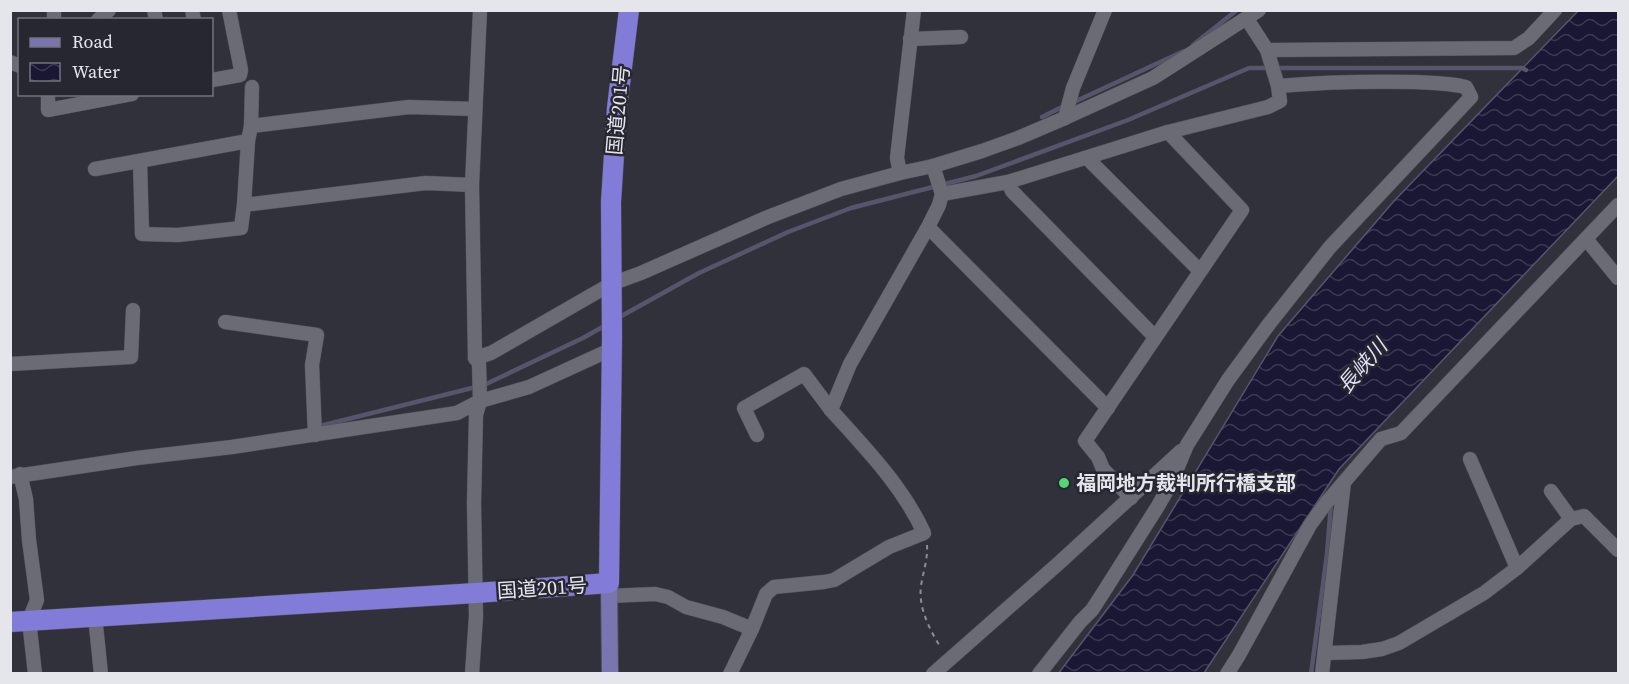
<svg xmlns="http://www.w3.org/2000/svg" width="1629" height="684" viewBox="0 0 1629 684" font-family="'Source Serif 4','Noto Sans JP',serif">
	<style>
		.water { fill: url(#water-waves); stroke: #57556c; stroke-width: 1.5 }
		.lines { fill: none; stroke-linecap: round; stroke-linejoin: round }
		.stream { stroke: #57556c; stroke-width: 4.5 }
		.minor-casing { stroke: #4e4e57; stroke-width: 15 }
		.major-casing { stroke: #4e4e57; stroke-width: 18 }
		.highway-casing { stroke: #4e4e57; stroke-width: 21 }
		.path { stroke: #8c8c94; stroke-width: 2; stroke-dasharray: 4.5 4.5; stroke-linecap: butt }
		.minor { stroke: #6b6b76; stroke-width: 14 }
		.major { stroke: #7975b1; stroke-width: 16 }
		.highway { stroke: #827cd8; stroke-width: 20 }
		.poi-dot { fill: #53d673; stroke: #272731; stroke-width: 2 }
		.labels { text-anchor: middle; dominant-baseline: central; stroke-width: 5; stroke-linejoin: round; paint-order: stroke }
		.street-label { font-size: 20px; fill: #e5e5ec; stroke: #272731 }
		.poi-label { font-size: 20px; font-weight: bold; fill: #e5e5ec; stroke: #272731; text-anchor: start }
		.water-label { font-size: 21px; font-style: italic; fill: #dfdff9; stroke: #272731 }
	</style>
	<defs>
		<pattern id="water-waves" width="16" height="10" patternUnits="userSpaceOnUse" patternTransform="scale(1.5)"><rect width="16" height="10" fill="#1a1735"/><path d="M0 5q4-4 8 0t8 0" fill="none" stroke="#3b3952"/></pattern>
	</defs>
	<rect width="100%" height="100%" fill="#31313b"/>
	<polygon class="water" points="1578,11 1618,11 1618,176 1339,469 1204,673 1058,674 1133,575 1278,336 1394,201"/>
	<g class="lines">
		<g class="stream">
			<polyline points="1193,45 1237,10"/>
			<polyline points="1072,103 1184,51"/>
			<polyline points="1042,117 1064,106"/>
			<polyline points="616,319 699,273 788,232 851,208 976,176 1128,120 1249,68 1522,68 1526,70"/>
			<polyline points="316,427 484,385 583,338 606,325"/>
			<polyline points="1311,674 1327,554 1331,504"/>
		</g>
		<defs>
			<g id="minor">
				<polyline points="154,10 156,20"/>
				<polyline points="192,10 194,20"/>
				<polyline points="54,20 54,10"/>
				<polyline points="98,20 109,10"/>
				<polyline points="910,39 961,37"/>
				<polyline points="1267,50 1514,48 1529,38 1555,10"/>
				<polyline points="10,62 20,66"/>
				<polyline points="212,80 240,75 241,70 229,10"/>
				<polyline points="252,87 251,126 409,107 475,109"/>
				<polyline points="48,94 48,110 132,94"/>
				<polyline points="1065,118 1073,88 1105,10"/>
				<polyline points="251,126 248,141 244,205 426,183 472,185"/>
				<polyline points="1087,158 1200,271"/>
				<polyline points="140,161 142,234 178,235 241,228 244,205"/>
				<polyline points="95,169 248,141"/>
				<polyline points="900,173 897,158 914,10"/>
				<polyline points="1008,182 1012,191 1155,337"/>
				<polyline points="942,194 1008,182 1168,132 1268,107 1280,101 1278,86 1267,50 1247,19"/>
				<polyline points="928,227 1108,408"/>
				<polyline points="1586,239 1618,278"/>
				<polyline points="225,322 317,335 312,365 315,435"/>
				<polyline points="475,358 491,353 611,284 641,273 768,217 841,189 900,173 933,166 982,151 1018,138 1065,118 1153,78 1259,10"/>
				<polyline points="10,364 131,357 133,310"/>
				<polyline points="757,435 744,408 804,374 831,410"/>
				<polyline points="1470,459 1517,568"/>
				<polyline points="20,474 26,499 29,540 37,600 29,620 35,674"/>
				<polyline points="10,477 137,458 232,447 457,413 480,401 529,387 612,349"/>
				<polyline points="1551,491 1571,519"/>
				<polyline points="1131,498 1103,469 1098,457 1085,441 1242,210 1168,132"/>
				<polyline points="609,596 655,594 668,597 686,607 723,617 752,629"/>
				<polyline points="95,616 101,674"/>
				<polyline points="1325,653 1362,652 1382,649 1399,643 1484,593 1517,568 1571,519 1584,516 1618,550"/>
				<polyline points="472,674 476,616 474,503 476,415 480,401 479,363 475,358 472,185 480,10"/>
				<path d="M730 674 752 629 766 594 774 587 824 582 834 580 889 547 924 533C902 485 865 448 831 410L850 364 928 227 939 205 942 194 933 166"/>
				<polyline points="933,674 1059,563 1181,451"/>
				<path d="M1039 674 1080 622 1092 610 1103 593 1158 506 1171 483 1187 445 1228 380 1269 324 1330 247 1471 97 1466 87C1449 83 1432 83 1415 82 1369 81 1323 82 1278 86"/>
				<polyline points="1227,674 1239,655 1310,525 1326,503 1381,439 1401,433 1618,205"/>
				<polyline points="1322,674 1344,482"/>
			</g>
			<polyline id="major" points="609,583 610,674"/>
			<polyline id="highway" points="10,622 476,593 609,583 612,337 611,202 617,108 629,10"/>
		</defs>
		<use href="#minor" class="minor-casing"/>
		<use href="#major" class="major-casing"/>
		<use href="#highway" class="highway-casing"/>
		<path class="path" d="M927 545C928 559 923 572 921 586 918 608 930 630 941 648"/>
		<use href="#minor" class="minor"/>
		<use href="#major" class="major"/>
		<use href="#highway" class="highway"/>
	</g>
	<circle class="poi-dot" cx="1064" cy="483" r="6"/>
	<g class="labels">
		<g class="street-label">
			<text transform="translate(618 110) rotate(-85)">国道201号</text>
			<text transform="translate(542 588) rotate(-4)">国道201号</text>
		</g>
		<g class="poi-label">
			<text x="1076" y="483">福岡地方裁判所行橋支部</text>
		</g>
		<g class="water-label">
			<text transform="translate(1362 366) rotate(-49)">長峡川</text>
		</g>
	</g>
	<rect width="1629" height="684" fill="none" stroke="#e5e5ec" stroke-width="24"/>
	<rect x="18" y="18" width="195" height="78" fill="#272731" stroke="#73737c" stroke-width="1.5"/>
	<rect x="30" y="38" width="30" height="9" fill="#7975b1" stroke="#73737c" stroke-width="1.5"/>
	<text x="72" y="48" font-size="18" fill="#e5e5ec">Road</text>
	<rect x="30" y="63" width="30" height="18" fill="url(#water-waves)" stroke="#73737c" stroke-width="1.5"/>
	<text x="72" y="78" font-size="18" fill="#e5e5ec">Water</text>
</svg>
